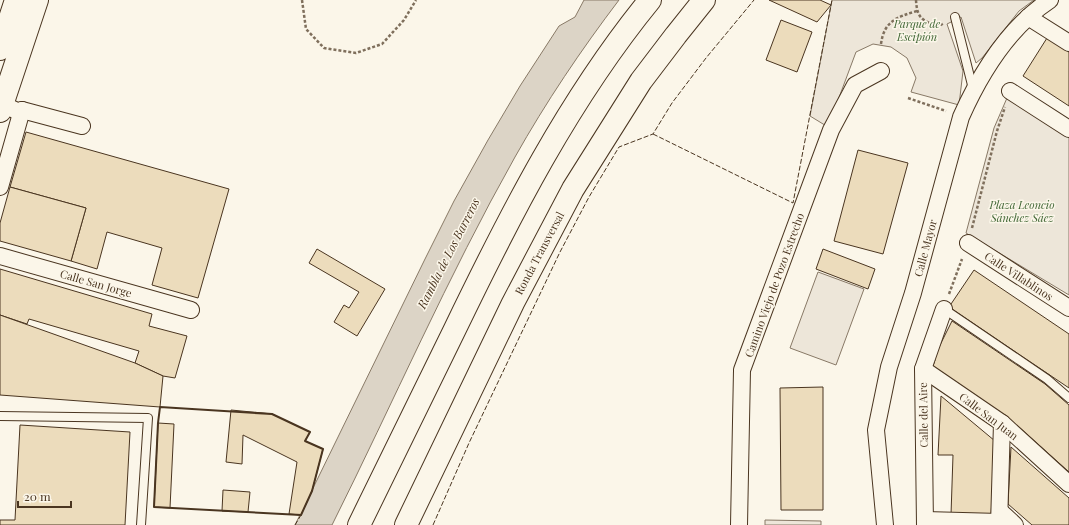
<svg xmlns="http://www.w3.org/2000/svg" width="1069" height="525" viewBox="0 0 1069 525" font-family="'Playfair Display',serif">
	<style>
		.green { fill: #ede6d9; stroke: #887966 }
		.water { fill: #dcd4c6; stroke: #887966 }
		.building { fill: #ecdcbc; stroke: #4a3520 }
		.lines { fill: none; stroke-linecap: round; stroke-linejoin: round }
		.lane-casing { stroke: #4a3520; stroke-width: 10 }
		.street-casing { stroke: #4a3520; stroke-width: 18 }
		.primary-casing { stroke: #4a3520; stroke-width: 24 }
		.highway-casing { stroke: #4a3520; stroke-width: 24 }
		.path { stroke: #7f6f5c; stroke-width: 2.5; stroke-dasharray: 3 2; stroke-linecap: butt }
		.lane { stroke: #fbf6e9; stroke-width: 8 }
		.street { stroke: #fbf6e9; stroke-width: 16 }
		.primary { stroke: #fbf6e9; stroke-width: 22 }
		.highway { stroke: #fbf6e9; stroke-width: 22 }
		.fence { stroke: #4a3520; stroke-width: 1; stroke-dasharray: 5 2; stroke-linecap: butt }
		.wall { stroke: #4a3520; stroke-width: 2 }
		.labels { text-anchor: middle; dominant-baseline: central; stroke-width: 3; stroke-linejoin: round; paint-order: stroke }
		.park-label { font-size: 11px; font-style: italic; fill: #436837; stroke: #fbf6e9 }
		.street-label { font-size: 11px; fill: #4a3520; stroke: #fbf6e9 }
		.water-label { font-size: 12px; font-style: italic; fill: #4a3520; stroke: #fbf6e9 }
	</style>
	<rect width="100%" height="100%" fill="#fbf6e9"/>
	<g class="green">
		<polygon points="832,0 1034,0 1019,11 982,58 976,63 961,17 947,24 963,71 959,105 911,92 916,78 907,58 891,47 873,44 856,52 828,127 810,116"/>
		<polygon points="1010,91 1069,129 1069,295 966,233 994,128"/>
		<polygon points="818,272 864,289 836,365 790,348"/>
		<polygon points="765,520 821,521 821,525 765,525"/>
	</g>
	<path class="water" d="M584 0H619C581 50 546 102 515 157 448 276 393 403 332 525H295L425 259 454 201 488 140 520 86 559 26 575 17Z"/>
	<g class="building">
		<polygon points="769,0 820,0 831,5 817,22"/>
		<polygon points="781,20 812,32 797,72 766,60"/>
		<polygon points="1047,38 1069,52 1069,106 1023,76"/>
		<polygon points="26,132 229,189 198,298 152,285 162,248 107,232 97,269 71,261 86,208 10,187"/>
		<polygon points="858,150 908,163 883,254 834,241"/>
		<polygon points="10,187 86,208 71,261 0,241 0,223"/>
		<polygon points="317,249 385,289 357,336 334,322 344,305 349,308 359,292 309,263"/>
		<polygon points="823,249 875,269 868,289 816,269"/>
		<polygon points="0,269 152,314 149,326 187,336 175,378 163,376 135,363 139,351 29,319 27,324 0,315"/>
		<polygon points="974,270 1069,334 1069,388 949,307"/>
		<polygon points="0,315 135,363 163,376 160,407 0,395"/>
		<polygon points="952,321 1045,384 1069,405 1069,472 1020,428 932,369 935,360 933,359"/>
		<polygon points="823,387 823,510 781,510 780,388"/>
		<polygon points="941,396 995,441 991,517 951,515 953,455 938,455"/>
		<polygon points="231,410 272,414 310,432 305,441 323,449 312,491 301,515 289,514 297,462 243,435 242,464 226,462"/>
		<polygon points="158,423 174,424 170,508 154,507"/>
		<polygon points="20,425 130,432 125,525 0,525 0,520 15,520"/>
		<polygon points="1011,447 1069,498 1069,525 1032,525 1008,504"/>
		<polygon points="223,490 250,492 248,512 222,511"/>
	</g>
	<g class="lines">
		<defs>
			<g id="lane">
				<polyline points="955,17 973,89"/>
				<polyline points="944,309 1047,379 1069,398"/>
				<polyline points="0,416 148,418 141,525"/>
			</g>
			<g id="street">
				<polyline points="1028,17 1069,43"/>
				<polyline points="1010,91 1069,129"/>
				<polyline points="2,104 19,112 22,110 82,126"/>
				<polyline points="0,187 22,110"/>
				<polyline points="968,243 1069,308"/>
				<polyline points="0,256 191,310"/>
				<polyline points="923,369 1002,423 1069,484"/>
				<polyline points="1000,511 1015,525"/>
				<polyline points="925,520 1000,522"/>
				<polyline points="739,525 742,370 831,130 855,85 881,71"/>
				<path d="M885 525 876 430 889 367 913 293 961 117C981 72 1009 27 1050 0"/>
				<polyline points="925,525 923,369 944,309"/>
				<polyline points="999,525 1002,423"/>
			</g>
			<g id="primary">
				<polyline points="0,49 16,0"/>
				<polyline points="0,111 37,0"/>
			</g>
			<g id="highway">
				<path d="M359 525C391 460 423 395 455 329 510 215 569 99 650 0"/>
				<polyline points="406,525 513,303 573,189 641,81 676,35 704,0"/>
			</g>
		</defs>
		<use href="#lane" class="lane-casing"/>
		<use href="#street" class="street-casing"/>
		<use href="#primary" class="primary-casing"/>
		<use href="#highway" class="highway-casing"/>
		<g class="path">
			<polyline points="302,0 306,29 324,48 356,53 382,44 404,20 416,0"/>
			<path d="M916 0C917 18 922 21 939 26L944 23"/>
			<path d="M881 44C884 21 897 17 917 11"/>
			<polyline points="908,98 946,111"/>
			<polyline points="972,228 997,131 1005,107"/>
			<polyline points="949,294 962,259"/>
		</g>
		<use href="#lane" class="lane"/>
		<use href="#street" class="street"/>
		<use href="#primary" class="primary"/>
		<use href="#highway" class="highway"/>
		<g class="fence">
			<polyline points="653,134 793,203 832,0"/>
			<polyline points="295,525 301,515"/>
			<polyline points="433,525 469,443 560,252 589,197 619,147 653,134 672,103 706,58 754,0"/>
		</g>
		<polygon class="wall" points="160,407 272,414 310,432 305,441 323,449 312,491 301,515 154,507 158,423"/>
	</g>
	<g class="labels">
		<g class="park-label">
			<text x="917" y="23">Parque de<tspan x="917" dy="13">Escipión</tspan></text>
			<text x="1022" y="204">Plaza Leoncio<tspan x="1022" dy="13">Sánchez Sáez</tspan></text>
		</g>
		<g class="street-label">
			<text transform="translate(925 248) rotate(-75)">Calle Mayor</text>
			<text transform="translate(539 253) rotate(-62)">Ronda Transversal</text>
			<text transform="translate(1019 276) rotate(33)">Calle Villablinos</text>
			<text transform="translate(96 283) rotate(16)">Calle San Jorge</text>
			<text transform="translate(774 285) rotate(-70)">Camino Viejo de Pozo Estrecho</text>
			<text transform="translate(923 415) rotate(-91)">Calle del Aire</text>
			<text transform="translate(989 416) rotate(37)">Calle San Juan</text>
		</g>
		<g class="water-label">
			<text transform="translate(448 253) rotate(-63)">Rambla de Los Barreros</text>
		</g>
	</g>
	<path d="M18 501v6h53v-6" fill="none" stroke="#4a3520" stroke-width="2"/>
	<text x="24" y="501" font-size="12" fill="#4a3520" stroke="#fbf6e9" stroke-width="3" paint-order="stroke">20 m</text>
</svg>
